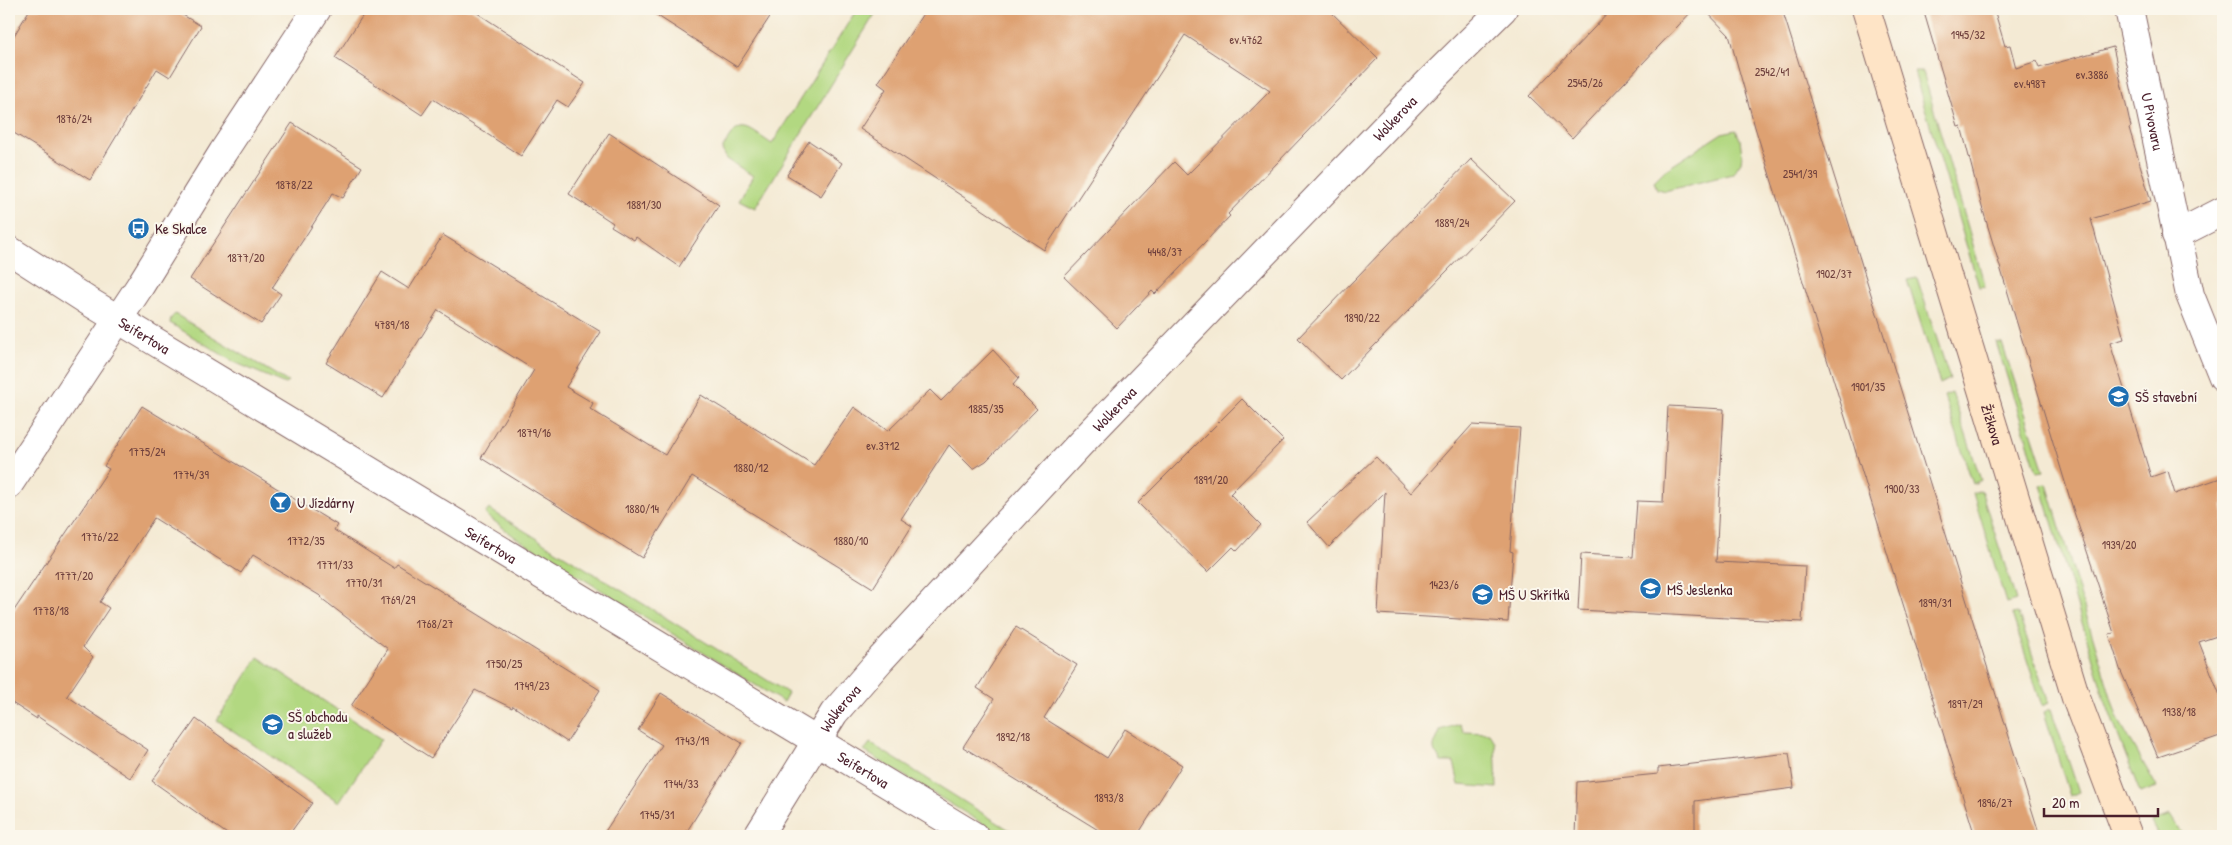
<svg xmlns="http://www.w3.org/2000/svg" width="2232" height="845" viewBox="0 0 2232 845" font-family="'Patrick Hand',sans-serif">
	<style>
		.green { fill: #b2d881; stroke: #7e7c56 }
		.building { fill: #dea172 }
		.lines { fill: none; stroke-linecap: round; stroke-linejoin: round }
		.minor-casing { stroke: #866666; stroke-width: 30 }
		.tertiary-casing { stroke: #866666; stroke-width: 30 }
		.secondary-casing { stroke: #866666; stroke-width: 30 }
		.minor { stroke: #fff; stroke-width: 28 }
		.tertiary { stroke: #fff; stroke-width: 28 }
		.secondary { stroke: #fee4c6; stroke-width: 28 }
		.labels { text-anchor: middle; dominant-baseline: central; stroke-width: 4; stroke-linejoin: round; paint-order: stroke }
		.number-label { font-size: 12px; fill: #6f403d }
		.street-label { font-size: 15px; fill: #4a1f2b; stroke: #fbf7ec }
		.poi-label { font-size: 15px; fill: #4a1f2b; stroke: #fbf7ec; text-anchor: start }
	</style>
	<rect width="100%" height="100%" fill="#fbf7ec"/>
	<filter id="ink" filterUnits="userSpaceOnUse"><feTurbulence type="fractalNoise" baseFrequency=".02" numOctaves="2"/><feDisplacementMap in="SourceGraphic" scale="10" xChannelSelector="R" yChannelSelector="G"/><feConvolveMatrix kernelMatrix="1 2 1 2 8 2 1 2 1" color-interpolation-filters="sRGB"/></filter>
	<filter id="wash" filterUnits="userSpaceOnUse"><feTurbulence type="fractalNoise" baseFrequency=".0096" numOctaves="4" result="noise"/><feDisplacementMap in="SourceGraphic" scale="20" xChannelSelector="R" yChannelSelector="G"/><feGaussianBlur stdDeviation="1.12" result="paint"/><feColorMatrix in="noise" values="0 0 0 0 0 0 0 0 0 0 0 0 0 0 0 0 0 1.4 0 .05"/><feComposite in="paint" operator="in"/></filter>
	<g filter="url(#wash)">
		<rect width="100%" height="100%" fill="#f4ead4"/>
		<g class="green">
			<path d="M857 9H878L755 208 739 200 753 176 727 159 722 150C740 115 747 128 772 144Z"/>
			<polygon points="1914,72 1923,72 1985,286 1979,287"/>
			<polygon points="1736,130 1740,139 1742,155 1741,162 1732,174 1665,191 1657,189 1654,181 1664,171 1722,133"/>
			<polygon points="1917,278 1950,379 1940,384 1907,280"/>
			<polygon points="175,314 288,382 285,384 234,362 170,323 171,318"/>
			<polygon points="1996,342 2002,343 2044,471 2037,472"/>
			<polygon points="1952,393 1981,480 1973,484 1944,396"/>
			<polygon points="2047,484 2117,717 2157,787 2140,793 2106,703 2041,485"/>
			<polygon points="1981,490 2016,600 2006,603 1973,493"/>
			<polygon points="489,509 788,693 783,702 515,537 485,514"/>
			<polygon points="2018,613 2049,703 2042,706 2012,614"/>
			<polygon points="258,657 381,739 339,802 217,720"/>
			<polygon points="2051,709 2079,792 2070,796 2044,712"/>
			<path d="M1460 724 1464 732 1489 733 1495 742 1497 788 1459 785 1454 762H1441L1440 758 1435 753C1431 745 1439 738 1440 730Z"/>
			<polygon points="870,743 1019,836 1003,836 864,751"/>
			<polygon points="2170,815 2183,836 2158,836 2151,822"/>
		</g>
		<g id="blocks">
			<g class="building">
				<polygon points="30,9 173,9 201,26 170,77 157,69 90,180 9,130 9,44"/>
				<polygon points="367,9 471,9 585,83 568,107 557,100 521,156 433,99 422,115 335,58"/>
				<polygon points="647,9 775,9 737,67"/>
				<polygon points="926,9 1328,9 1378,58 1228,214 1230,216 1155,294 1152,291 1117,328 1064,277 1174,162 1187,175 1270,91 1185,35 1044,250 860,129 886,89 878,83"/>
				<polygon points="1612,9 1694,9 1572,138 1529,96"/>
				<polygon points="1704,9 1782,9 2040,836 1975,836 1755,127 1729,35"/>
				<polygon points="1923,9 1994,9 2005,46 2010,45 2016,68 2037,61 2039,68 2113,47 2131,127 2129,128 2151,201 2091,219 2124,339 2110,343 2151,477 2168,471 2175,494 2223,477 2223,634 2199,642 2223,703 2223,735 2158,757 2120,669 2109,634 2114,633 2074,512 2017,323 1982,207 1961,126 1958,127"/>
				<polygon points="292,123 362,167 343,198 333,193 303,240 272,288 281,294 261,324 190,279"/>
				<polygon points="609,133 719,205 679,267 636,237 634,240 611,226 613,223 569,194"/>
				<polygon points="809,141 842,163 821,196 787,175"/>
				<polygon points="1471,159 1515,201 1341,380 1298,338"/>
				<polygon points="443,235 601,332 566,387 593,403 590,409 665,455 701,395 814,465 854,407 888,431 930,390 941,401 993,350 1019,378 1013,385 1037,409 986,461 973,469 949,445 901,519 912,526 873,588 692,476 642,558 481,458 534,370 438,310 383,398 326,363 382,272 409,289"/>
				<polygon points="1242,399 1283,440 1230,494 1261,525 1237,551 1233,547 1208,572 1138,503"/>
				<polygon points="142,406 337,525 334,530 394,568 397,564 600,690 567,742 513,706 512,708 475,690 431,758 351,706 388,649 321,598 322,597 253,555 241,573 154,518 100,602 109,608 83,647 93,657 67,696 148,750 130,778 37,716 37,719 9,701 9,618 109,469 104,466"/>
				<polygon points="1668,406 1724,409 1716,562 1805,566 1802,622 1578,610 1581,554 1633,557 1637,501 1663,502"/>
				<polygon points="1472,425 1520,428 1510,551 1513,552 1508,622 1378,614 1385,492 1329,547 1307,522 1376,457 1411,493"/>
				<polygon points="1016,627 1077,665 1044,718 1107,758 1125,729 1182,765 1137,836 1108,836 963,747 994,699 977,688"/>
				<polygon points="661,693 742,743 684,836 602,836 662,745 638,730"/>
				<polygon points="196,719 312,803 288,836 230,836 152,781"/>
				<polygon points="1789,753 1794,788 1695,801 1695,836 1575,836 1577,782 1658,774 1658,768"/>
			</g>
		</g>
	</g>
	<g filter="url(#ink)">
		<use href="#blocks" fill-opacity="0" stroke="#866666" stroke-width="1"/>
		<g class="lines">
			<defs>
				<g id="minor">
					<path id="s1" d="M2129 9 2190 295 2223 377"/>
					<polyline points="2176,235 2223,211"/>
					<path id="s2" d="M9 250 88 301 974 836"/>
					<polyline points="9,484 140,286 223,152 317,9"/>
				</g>
				<g id="tertiary">
					<path id="s3" d="M758 836 834 713 881 659 1080 444 1431 80 1503 9"/>
				</g>
				<g id="secondary">
					<path id="s4" d="M1866 9 2076 698 2128 836"/>
				</g>
			</defs>
			<use href="#minor" class="minor-casing"/>
			<use href="#tertiary" class="tertiary-casing"/>
			<use href="#secondary" class="secondary-casing"/>
			<use href="#minor" class="minor"/>
			<use href="#tertiary" class="tertiary"/>
			<use href="#secondary" class="secondary"/>
		</g>
	</g>
	<defs>
		<symbol id="bus-disc" viewBox="-11 -11 22 22"><circle r="9.5" fill="#1f6fb2" stroke="#fbf7ec"/><path d="M-5-6H5V4H4V6H2V4H-2V6H-4V4H-5ZM-3.5-4V0h7V-4ZM-3.5 1.2v1.5H-2V1.2ZM2 1.2v1.5H3.5V1.2Z" fill="#fff"/></symbol>
		<symbol id="university-disc" viewBox="-11 -11 22 22"><circle r="9.5" fill="#1f6fb2" stroke="#fbf7ec"/><path d="M0-5L7-2L0 1L-7-2ZM-4 1L0 2.5L4 1V4Q0 6-4 4Z" fill="#fff"/></symbol>
		<symbol id="bar-disc" viewBox="-11 -11 22 22"><circle r="9.5" fill="#1f6fb2" stroke="#fbf7ec"/><path d="M-6-5H6L.8 .8V4.5H3.5V6h-7V4.5H-.8V.8Z" fill="#fff"/></symbol>
		<symbol id="school-disc" viewBox="-11 -11 22 22"><circle r="9.5" fill="#1f6fb2" stroke="#fbf7ec"/><path d="M0-5L7-2L0 1L-7-2ZM-4 1L0 2.5L4 1V4Q0 6-4 4Z" fill="#fff"/></symbol>
	</defs>
	<g fill-rule="evenodd">
		<use href="#bus-disc" x="126" y="216" width="25" height="25"/>
		<use href="#university-disc" x="2106" y="384" width="25" height="25"/>
		<use href="#bar-disc" x="268" y="490" width="25" height="25"/>
		<use href="#school-disc" x="1638" y="576" width="25" height="25"/>
		<use href="#school-disc" x="1470" y="582" width="25" height="25"/>
		<use href="#university-disc" x="260" y="712" width="25" height="25"/>
	</g>
	<g class="labels">
		<g class="number-label">
			<text x="1968" y="34">1945/32</text>
			<text x="1246" y="39">ev.4762</text>
			<text x="1772" y="71">2542/41</text>
			<text x="2092" y="74">ev.3886</text>
			<text x="1585" y="82">2545/26</text>
			<text x="2030" y="83">ev.4987</text>
			<text x="74" y="118">1876/24</text>
			<text x="1800" y="173">2541/39</text>
			<text x="294" y="184">1878/22</text>
			<text x="644" y="204">1881/30</text>
			<text x="1452" y="222">1889/24</text>
			<text x="1165" y="251">4448/37</text>
			<text x="246" y="257">1877/20</text>
			<text x="1834" y="273">1902/37</text>
			<text x="1362" y="317">1890/22</text>
			<text x="392" y="324">4789/18</text>
			<text x="1868" y="386">1901/35</text>
			<text x="986" y="408">1885/35</text>
			<text x="534" y="432">1879/16</text>
			<text x="883" y="445">ev.3712</text>
			<text x="147" y="451">1775/24</text>
			<text x="751" y="467">1880/12</text>
			<text x="191" y="474">1774/39</text>
			<text x="1211" y="479">1891/20</text>
			<text x="1902" y="488">1900/33</text>
			<text x="642" y="508">1880/14</text>
			<text x="100" y="536">1776/22</text>
			<text x="306" y="540">1772/35</text>
			<text x="851" y="540">1880/10</text>
			<text x="2119" y="544">1939/20</text>
			<text x="335" y="564">1771/33</text>
			<text x="74" y="575">1777/20</text>
			<text x="364" y="582">1770/31</text>
			<text x="1444" y="584">1423/6</text>
			<text x="398" y="599">1769/29</text>
			<text x="1935" y="602">1899/31</text>
			<text x="51" y="610">1778/18</text>
			<text x="435" y="623">1768/27</text>
			<text x="504" y="663">1750/25</text>
			<text x="532" y="685">1749/23</text>
			<text x="1965" y="703">1897/29</text>
			<text x="2179" y="711">1938/18</text>
			<text x="1013" y="736">1892/18</text>
			<text x="692" y="740">1743/19</text>
			<text x="681" y="783">1744/33</text>
			<text x="1109" y="797">1893/8</text>
			<text x="1995" y="802">1896/27</text>
			<text x="657" y="814">1745/31</text>
		</g>
		<g class="street-label">
			<text stroke="none"><textPath href="#s3" startOffset="962">Wolkerova</textPath></text>
			<text stroke="none"><textPath href="#s1" startOffset="115">U Pivovaru</textPath></text>
			<text stroke="none"><textPath href="#s2" startOffset="160">Seifertova</textPath></text>
			<text stroke="none"><textPath href="#s3" startOffset="558">Wolkerova</textPath></text>
			<text stroke="none"><textPath href="#s4" startOffset="434">Žižkova</textPath></text>
			<text stroke="none"><textPath href="#s2" startOffset="565">Seifertova</textPath></text>
			<text stroke="none"><textPath href="#s3" startOffset="152">Wolkerova</textPath></text>
			<text stroke="none"><textPath href="#s2" startOffset="1000">Seifertova</textPath></text>
		</g>
		<g class="poi-label">
			<text x="155" y="228">Ke Skalce</text>
			<text x="2135" y="396">SŠ stavební</text>
			<text x="297" y="502">U Jízdárny</text>
			<text x="1667" y="589">MŠ Jeslenka</text>
			<text x="1499" y="594">MŠ U Skřítků</text>
			<text x="288" y="716">SŠ obchodu<tspan x="288" dy="17">a služeb</tspan></text>
		</g>
	</g>
	<rect width="2232" height="845" fill="none" stroke="#fbf7ec" stroke-width="30"/>
	<path d="M2044 808v8h114v-8" fill="none" stroke="#4a1f2b" stroke-width="2.5"/>
	<text x="2052" y="808" font-size="15" fill="#4a1f2b" stroke="#fbf7ec" stroke-width="4" paint-order="stroke">20 m</text>
</svg>
